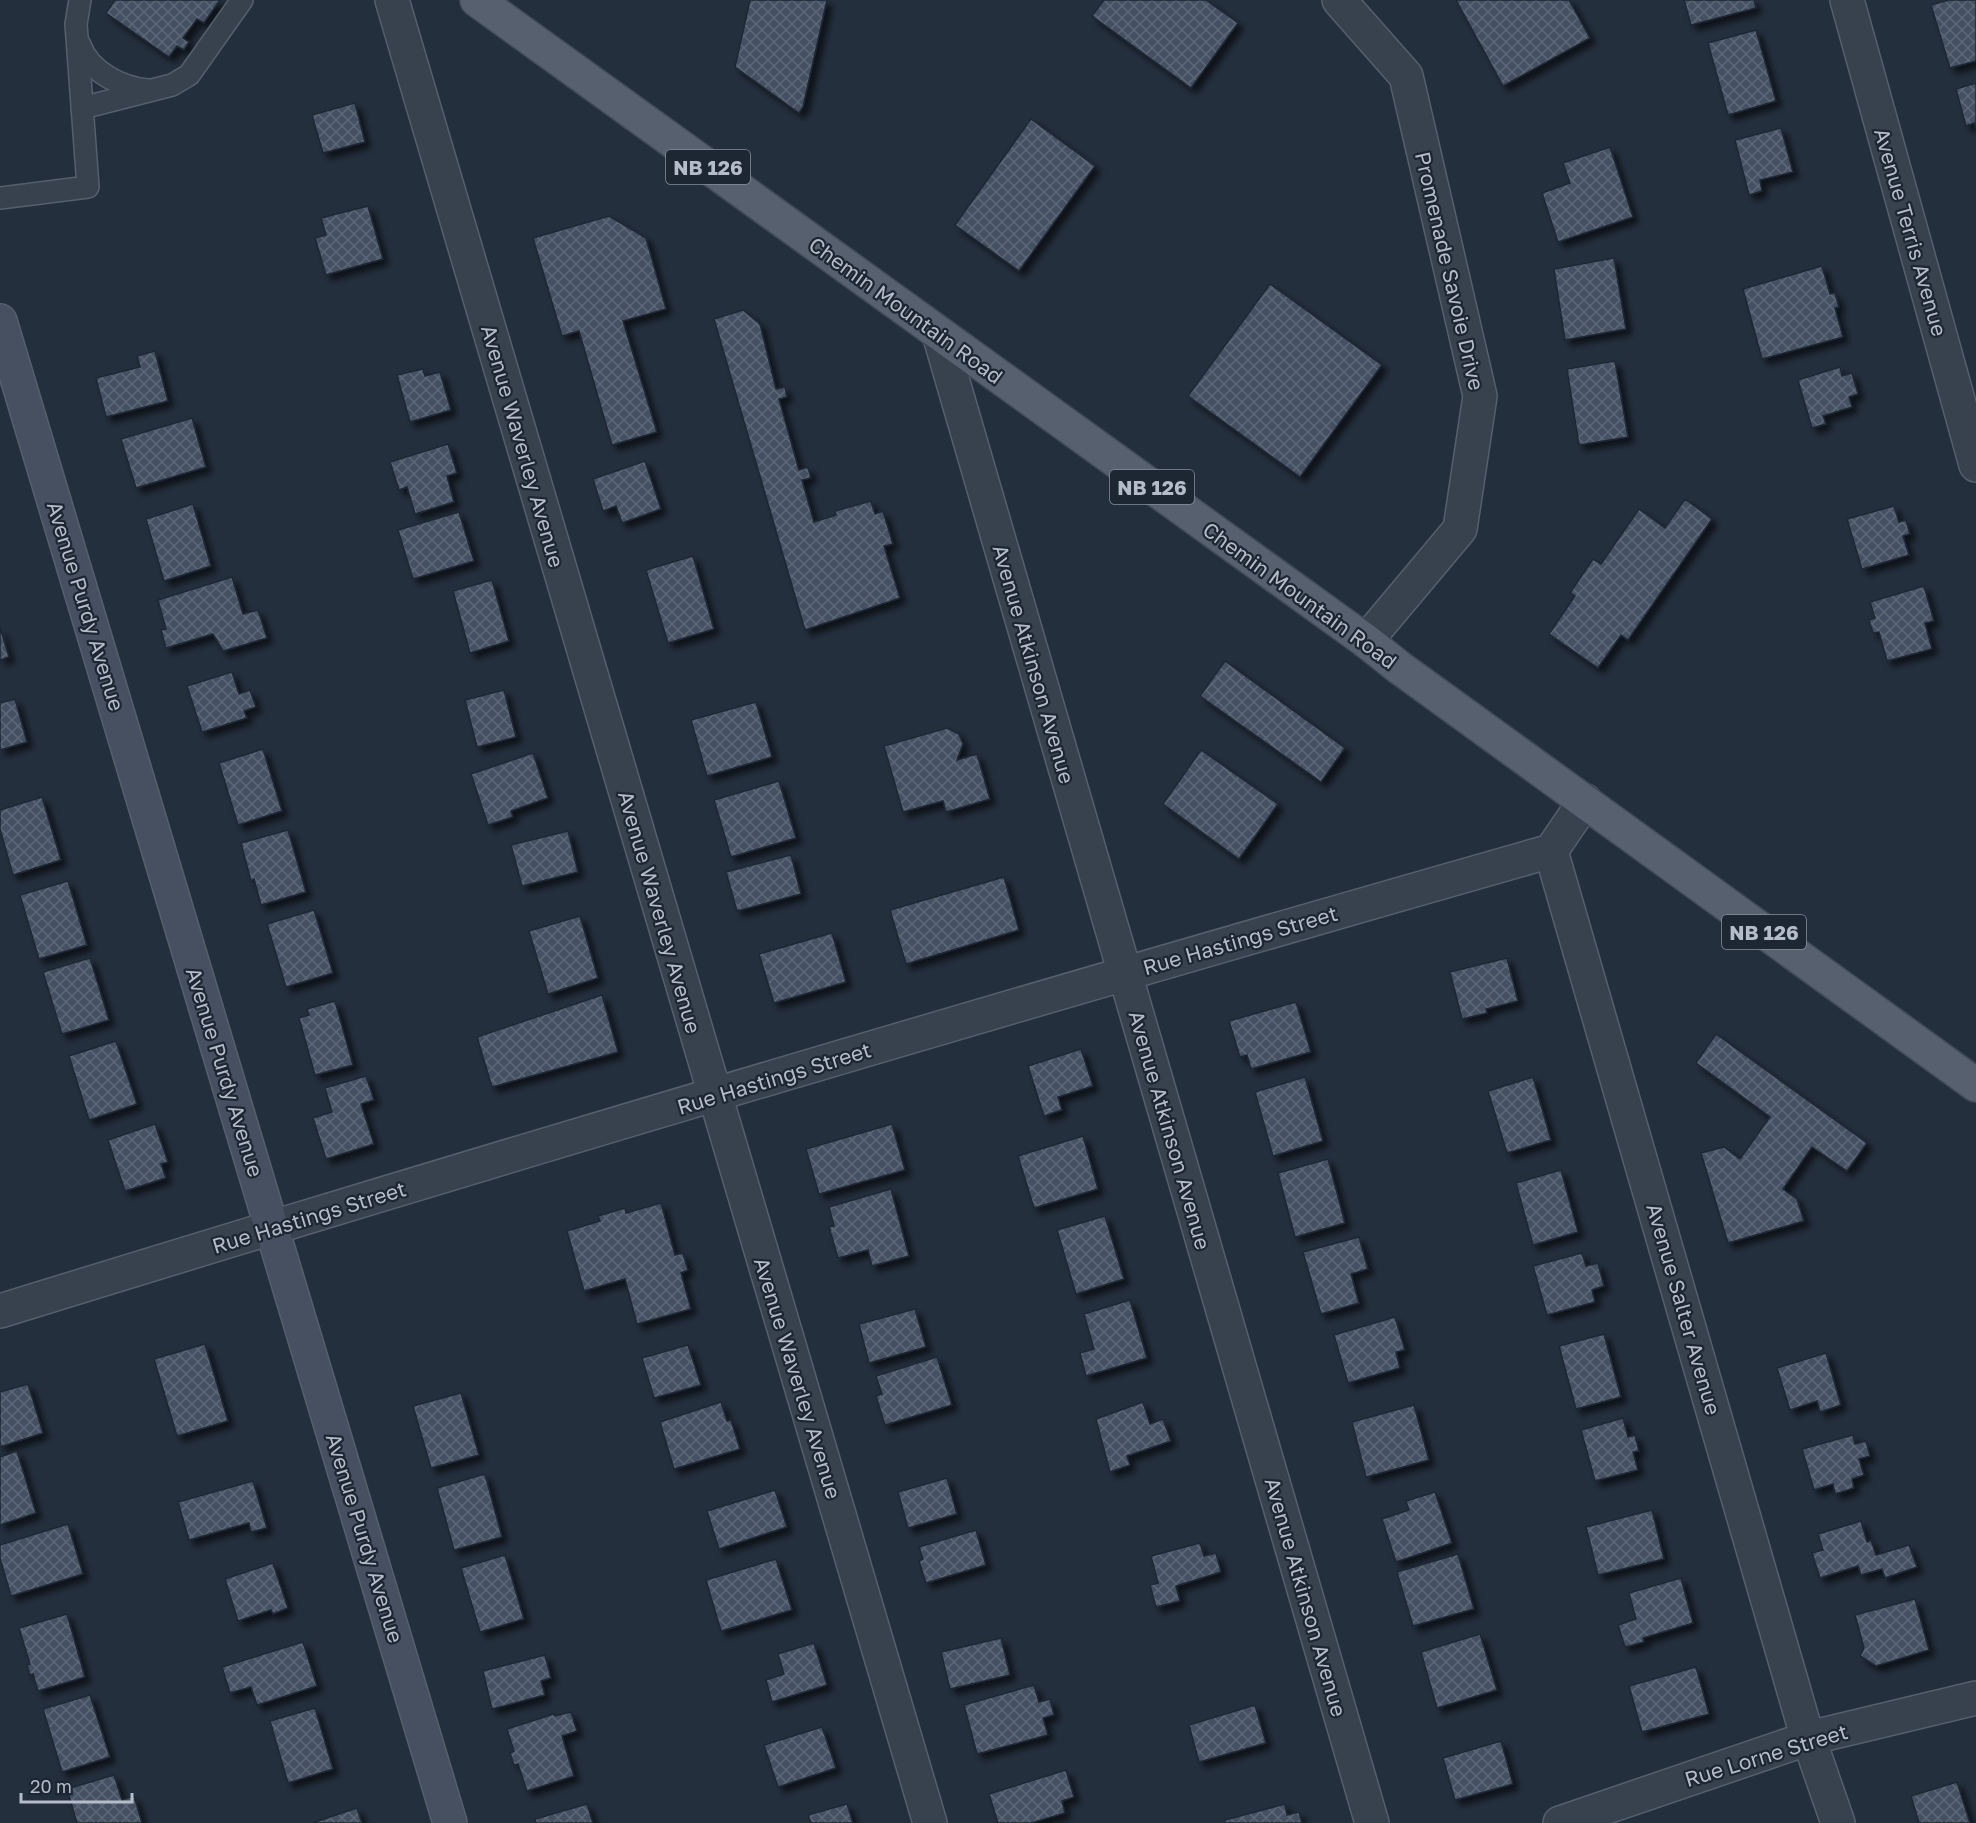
<svg xmlns="http://www.w3.org/2000/svg" width="1976" height="1823" viewBox="0 0 1976 1823" font-family="'Golos Text',sans-serif">
	<style>
		.building { fill: url(#building-cross-hatch); stroke: #1f2835; stroke-width: 1.5; filter: url(#shadow) }
		.lines { fill: none; stroke-linecap: round; stroke-linejoin: round }
		.lane-casing { stroke: #565f6c; stroke-width: 24 }
		.street-casing { stroke: #565f6c; stroke-width: 36 }
		.secondary-casing { stroke: #565f6c; stroke-width: 36 }
		.primary-casing { stroke: #414a57; stroke-width: 36 }
		.lane { stroke: #38414e; stroke-width: 21 }
		.street { stroke: #38414e; stroke-width: 33 }
		.secondary { stroke: #465061; stroke-width: 33 }
		.primary { stroke: #56606e; stroke-width: 33 }
		.labels { text-anchor: middle; dominant-baseline: central; stroke-width: 4.5; stroke-linejoin: round; paint-order: stroke }
		.shield { fill: #1d2633; stroke: #878f9c; stroke-width: 1.5 }
		.shield-label { font-size: 20px; font-weight: bold; fill: #b4bcc9 }
		.street-label { font-size: 21px; fill: #b4bcc9; stroke: #1d2633 }
	</style>
	<defs>
		<pattern id="building-cross-hatch" width="8" height="8" patternUnits="userSpaceOnUse" patternTransform="scale(1.5)"><rect width="8" height="8" fill="#455162"/><path d="M0 0l8 8M0 8l8-8" fill="none" stroke="#5d6877"/></pattern>
		<filter id="shadow"><feDropShadow dx="5.5" dy="5.5" stdDeviation="3" flood-color="#0009"/></filter>
	</defs>
	<rect width="100%" height="100%" fill="#242f3e"/>
	<g class="building">
		<polygon points="115,0 220,0 204,23 197,19 183,38 189,42 184,50 177,46 169,57 106,13"/>
		<polygon points="750,0 827,0 803,107 799,113 735,67"/>
		<polygon points="1104,0 1206,0 1238,23 1191,88 1092,16"/>
		<polygon points="1456,0 1569,0 1590,38 1503,86"/>
		<polygon points="1684,0 1754,0 1756,8 1691,25"/>
		<polygon points="1949,0 1976,0 1976,61 1950,68 1931,5"/>
		<polygon points="1756,30 1776,101 1728,115 1708,43"/>
		<polygon points="1976,83 1976,129 1974,123 1966,126 1956,89"/>
		<polygon points="355,103 365,142 323,153 312,115"/>
		<polygon points="1031,119 1095,166 1019,271 955,225"/>
		<polygon points="1781,128 1793,172 1760,180 1762,191 1749,195 1735,140"/>
		<polygon points="1610,147 1633,217 1558,242 1542,193 1570,183 1563,163"/>
		<polygon points="368,206 383,259 326,275 315,238 326,235 321,218"/>
		<polygon points="609,216 646,238 666,309 623,321 657,432 612,445 579,331 562,336 533,238"/>
		<polygon points="1614,258 1626,329 1565,340 1554,269"/>
		<polygon points="1822,266 1830,294 1835,293 1839,307 1835,308 1843,337 1762,359 1743,289"/>
		<polygon points="1270,284 1382,365 1300,477 1188,396"/>
		<polygon points="743,310 760,324 776,389 785,387 787,397 779,399 799,470 808,467 811,478 802,480 814,522 836,515 835,511 871,501 875,514 883,511 893,544 884,546 900,598 805,630 714,319"/>
		<polygon points="155,351 168,401 106,417 96,378 140,367 137,356"/>
		<polygon points="1615,361 1628,437 1579,445 1567,369"/>
		<polygon points="1840,367 1842,376 1852,373 1858,394 1849,397 1852,407 1823,416 1826,424 1812,428 1798,380"/>
		<polygon points="423,369 425,376 440,372 451,410 410,422 397,375"/>
		<polygon points="192,418 206,467 136,488 121,439"/>
		<polygon points="448,444 457,473 447,476 454,502 415,514 407,487 399,490 390,462"/>
		<polygon points="645,461 661,509 622,523 616,506 603,511 593,479"/>
		<polygon points="1685,499 1712,519 1628,640 1621,635 1598,668 1549,634 1575,596 1570,593 1593,559 1601,564 1639,509 1665,528"/>
		<polygon points="193,504 211,566 164,581 146,519"/>
		<polygon points="1894,506 1899,522 1906,520 1910,534 1903,536 1909,555 1862,569 1847,519"/>
		<polygon points="459,512 474,561 413,579 398,530"/>
		<polygon points="693,556 714,629 668,643 646,570"/>
		<polygon points="232,577 243,614 258,610 267,638 223,651 213,634 166,648 161,630 166,629 158,600"/>
		<polygon points="492,580 509,641 470,653 453,591"/>
		<polygon points="1924,586 1934,621 1925,623 1932,649 1887,661 1879,632 1873,633 1869,620 1875,618 1870,602"/>
		<polygon points="0,627 9,657 0,660"/>
		<polygon points="1225,661 1345,748 1321,782 1200,696"/>
		<polygon points="232,672 239,694 250,690 256,707 244,711 247,718 202,732 187,686"/>
		<polygon points="504,690 516,737 477,747 465,700"/>
		<polygon points="15,699 27,742 0,750 0,703"/>
		<polygon points="756,702 772,757 707,776 691,720"/>
		<polygon points="947,728 959,734 963,744 957,760 977,754 990,799 946,812 943,801 903,812 884,746"/>
		<polygon points="263,749 282,811 238,825 219,763"/>
		<polygon points="1201,750 1278,804 1239,859 1163,804"/>
		<polygon points="533,753 548,798 511,811 513,817 488,825 471,774"/>
		<polygon points="779,781 796,838 731,857 714,800"/>
		<polygon points="42,797 61,860 13,875 0,829 0,810"/>
		<polygon points="288,830 306,892 261,905 254,879 251,881 241,843"/>
		<polygon points="568,831 578,872 522,886 511,845"/>
		<polygon points="791,855 801,894 737,911 726,872"/>
		<polygon points="1004,877 1019,930 906,964 890,910"/>
		<polygon points="68,881 87,945 39,959 20,895"/>
		<polygon points="314,910 333,973 286,987 267,924"/>
		<polygon points="580,916 598,978 548,994 529,931"/>
		<polygon points="832,933 846,982 774,1003 759,954"/>
		<polygon points="90,958 109,1020 62,1034 43,972"/>
		<polygon points="1507,958 1518,1001 1486,1009 1487,1013 1462,1019 1450,972"/>
		<polygon points="602,995 618,1052 492,1087 477,1037"/>
		<polygon points="335,1001 353,1065 315,1075 299,1018 309,1015 307,1009"/>
		<polygon points="1296,1002 1311,1052 1251,1069 1247,1055 1240,1057 1229,1021"/>
		<polygon points="1716,1034 1867,1143 1847,1171 1812,1147 1783,1189 1797,1199 1804,1221 1728,1243 1701,1153 1724,1147 1740,1159 1770,1117 1696,1063"/>
		<polygon points="116,1041 137,1104 89,1120 69,1056"/>
		<polygon points="1081,1049 1093,1086 1058,1097 1062,1110 1044,1116 1028,1066"/>
		<polygon points="366,1076 374,1100 361,1104 374,1144 326,1159 313,1118 332,1112 325,1088"/>
		<polygon points="1305,1077 1323,1141 1273,1156 1255,1092"/>
		<polygon points="1533,1077 1551,1140 1507,1153 1488,1091"/>
		<polygon points="155,1124 168,1162 161,1164 166,1178 125,1191 108,1140"/>
		<polygon points="892,1124 905,1170 819,1194 806,1149"/>
		<polygon points="1083,1136 1098,1189 1034,1208 1018,1156"/>
		<polygon points="1328,1159 1345,1223 1295,1237 1278,1173"/>
		<polygon points="1561,1170 1578,1232 1533,1245 1516,1183"/>
		<polygon points="891,1189 909,1256 872,1266 868,1250 838,1258 829,1227 834,1226 829,1207"/>
		<polygon points="661,1203 675,1255 683,1253 688,1270 681,1273 691,1309 637,1324 625,1279 584,1291 567,1231 600,1221 598,1216 625,1208 626,1213"/>
		<polygon points="1105,1216 1124,1279 1076,1294 1057,1230"/>
		<polygon points="1359,1237 1368,1269 1351,1274 1359,1303 1321,1314 1303,1252"/>
		<polygon points="1582,1253 1586,1266 1598,1263 1604,1286 1592,1290 1595,1302 1547,1315 1533,1266"/>
		<polygon points="1130,1300 1147,1358 1086,1376 1080,1353 1094,1349 1084,1314"/>
		<polygon points="915,1309 926,1347 869,1363 859,1324"/>
		<polygon points="1395,1317 1405,1350 1396,1352 1400,1368 1348,1383 1334,1335"/>
		<polygon points="1604,1334 1621,1397 1576,1409 1559,1346"/>
		<polygon points="205,1344 228,1421 177,1436 154,1359"/>
		<polygon points="688,1345 701,1385 654,1398 642,1358"/>
		<polygon points="1826,1353 1841,1405 1820,1412 1817,1401 1790,1410 1777,1368"/>
		<polygon points="937,1357 952,1405 885,1425 876,1396 882,1394 876,1376"/>
		<polygon points="28,1384 43,1433 0,1447 0,1392"/>
		<polygon points="461,1393 479,1455 431,1468 413,1406"/>
		<polygon points="721,1402 727,1421 731,1420 740,1449 674,1469 660,1422"/>
		<polygon points="1143,1402 1150,1424 1163,1419 1171,1441 1127,1456 1130,1465 1110,1472 1096,1419"/>
		<polygon points="1414,1405 1429,1460 1366,1477 1352,1422"/>
		<polygon points="1623,1418 1628,1437 1635,1435 1639,1451 1633,1452 1638,1470 1595,1481 1581,1430"/>
		<polygon points="1853,1435 1855,1444 1866,1441 1870,1456 1859,1459 1864,1475 1852,1479 1854,1488 1835,1494 1833,1484 1814,1490 1802,1449"/>
		<polygon points="17,1451 36,1513 0,1525 0,1457"/>
		<polygon points="485,1474 502,1537 454,1550 437,1488"/>
		<polygon points="947,1478 957,1514 908,1528 898,1492"/>
		<polygon points="253,1481 267,1528 251,1532 249,1523 189,1540 178,1502"/>
		<polygon points="775,1490 787,1527 719,1549 707,1511"/>
		<polygon points="1435,1492 1452,1543 1396,1562 1382,1519 1409,1510 1406,1501"/>
		<polygon points="1652,1510 1664,1559 1598,1575 1586,1527"/>
		<polygon points="1861,1521 1867,1542 1871,1540 1876,1555 1909,1545 1917,1567 1885,1578 1882,1569 1861,1575 1858,1566 1820,1578 1812,1553 1823,1550 1818,1534"/>
		<polygon points="68,1524 83,1574 11,1596 0,1558 0,1545"/>
		<polygon points="976,1530 986,1565 926,1583 919,1561 923,1559 919,1547"/>
		<polygon points="1200,1543 1204,1556 1216,1553 1221,1572 1176,1586 1180,1601 1156,1607 1150,1585 1158,1583 1151,1556"/>
		<polygon points="1458,1554 1474,1609 1413,1626 1397,1572"/>
		<polygon points="505,1555 524,1619 480,1632 461,1568"/>
		<polygon points="776,1559 792,1610 721,1631 706,1580"/>
		<polygon points="273,1563 288,1608 273,1614 271,1610 238,1621 225,1579"/>
		<polygon points="1681,1578 1693,1623 1643,1638 1644,1642 1625,1647 1618,1625 1636,1619 1629,1593"/>
		<polygon points="1915,1599 1929,1650 1876,1666 1860,1656 1864,1648 1855,1615"/>
		<polygon points="67,1614 85,1677 38,1691 33,1674 30,1675 27,1665 30,1664 19,1628"/>
		<polygon points="1480,1634 1497,1690 1437,1708 1421,1652"/>
		<polygon points="1001,1638 1010,1675 950,1689 941,1652"/>
		<polygon points="303,1642 317,1686 257,1705 251,1687 230,1693 222,1667"/>
		<polygon points="814,1643 827,1685 772,1702 766,1680 784,1674 778,1654"/>
		<polygon points="545,1655 551,1678 541,1681 545,1695 492,1709 483,1671"/>
		<polygon points="1696,1667 1709,1714 1642,1732 1629,1686"/>
		<polygon points="1034,1685 1039,1702 1050,1699 1054,1715 1043,1718 1048,1735 977,1754 964,1705"/>
		<polygon points="90,1695 110,1757 62,1772 43,1709"/>
		<polygon points="1255,1705 1266,1743 1199,1762 1189,1725"/>
		<polygon points="315,1708 333,1769 288,1783 270,1721"/>
		<polygon points="571,1712 577,1731 562,1736 574,1776 527,1791 518,1764 514,1765 510,1753 514,1751 507,1729 554,1714 555,1716"/>
		<polygon points="822,1727 836,1768 778,1787 764,1745"/>
		<polygon points="1501,1741 1513,1784 1455,1800 1443,1758"/>
		<polygon points="1066,1770 1074,1797 1062,1801 1065,1813 1031,1823 998,1823 989,1794"/>
		<polygon points="114,1775 122,1800 134,1796 142,1823 77,1823 67,1789"/>
		<polygon points="1957,1782 1970,1823 1919,1823 1911,1796"/>
		<polygon points="587,1804 593,1823 536,1823 535,1819"/>
		<polygon points="847,1804 853,1823 811,1823 808,1815"/>
		<polygon points="1285,1804 1287,1815 1299,1812 1302,1823 1225,1823 1225,1820"/>
		<polygon points="357,1808 362,1823 312,1823"/>
	</g>
	<g class="lines">
		<defs>
			<g id="lane">
				<path d="M80 45C89 71 121 88 148 90"/>
				<polyline points="82,108 172,85 189,75 242,0"/>
				<polyline points="0,198 88,187 76,24 80,0"/>
			</g>
			<g id="street">
				<polyline points="392,0 930,1823"/>
				<polyline points="1339,0 1406,76 1480,396 1460,529 1366,641"/>
				<polyline points="1847,0 1976,465"/>
				<polyline points="939,334 1372,1823"/>
				<polyline points="1551,851 1803,1722 1838,1823"/>
				<polyline points="1551,851 1585,801"/>
				<path d="M0 1311C515 1152 1032 999 1551 851"/>
				<polyline points="1560,1823 1809,1738 1976,1698"/>
			</g>
			<polyline id="secondary" points="0,321 450,1823"/>
			<polyline id="primary" points="477,0 1366,641 1400,668 1976,1085"/>
		</defs>
		<use href="#lane" class="lane-casing"/>
		<use href="#street" class="street-casing"/>
		<use href="#secondary" class="secondary-casing"/>
		<use href="#primary" class="primary-casing"/>
		<use href="#lane" class="lane"/>
		<use href="#street" class="street"/>
		<use href="#secondary" class="secondary"/>
		<use href="#primary" class="primary"/>
	</g>
	<g class="labels">
		<g class="shield">
			<rect x="666" y="150" width="84" height="34" rx="4.5"/>
			<rect x="1110" y="470" width="84" height="34" rx="4.5"/>
			<rect x="1722" y="915" width="84" height="34" rx="4.5"/>
		</g>
		<g class="shield-label">
			<text x="708" y="167">NB 126</text>
			<text x="1152" y="487">NB 126</text>
			<text x="1764" y="932">NB 126</text>
		</g>
		<g class="street-label">
			<text transform="translate(1911 232) rotate(74)">Avenue Terris Avenue</text>
			<text transform="translate(1450 271) rotate(77)">Promenade Savoie Drive</text>
			<text transform="translate(906 310) rotate(36)">Chemin Mountain Road</text>
			<text transform="translate(523 446) rotate(74)">Avenue Waverley Avenue</text>
			<text transform="translate(1300 595) rotate(36)">Chemin Mountain Road</text>
			<text transform="translate(86 606) rotate(73)">Avenue Purdy Avenue</text>
			<text transform="translate(1034 664) rotate(74)">Avenue Atkinson Avenue</text>
			<text transform="translate(660 912) rotate(74)">Avenue Waverley Avenue</text>
			<text transform="translate(1240 940) rotate(-16)">Rue Hastings Street</text>
			<text transform="translate(225 1072) rotate(73)">Avenue Purdy Avenue</text>
			<text transform="translate(774 1078) rotate(-17)">Rue Hastings Street</text>
			<text transform="translate(1170 1130) rotate(74)">Avenue Atkinson Avenue</text>
			<text transform="translate(309 1217) rotate(-17)">Rue Hastings Street</text>
			<text transform="translate(1684 1309) rotate(74)">Avenue Salter Avenue</text>
			<text transform="translate(798 1378) rotate(73)">Avenue Waverley Avenue</text>
			<text transform="translate(365 1538) rotate(73)">Avenue Purdy Avenue</text>
			<text transform="translate(1306 1597) rotate(74)">Avenue Atkinson Avenue</text>
			<text transform="translate(1766 1755) rotate(-17)">Rue Lorne Street</text>
		</g>
	</g>
	<path d="M21 1793v9h111v-9" fill="none" stroke="#b4bcc9" stroke-width="3"/>
	<text x="30" y="1793" font-size="18" fill="#b4bcc9" stroke="#1d2633" stroke-width="4.5" paint-order="stroke">20 m</text>
</svg>
